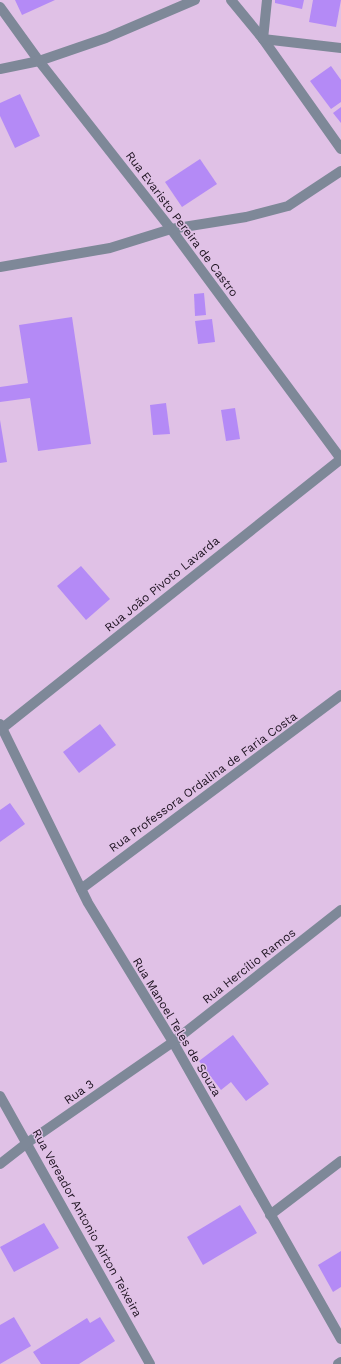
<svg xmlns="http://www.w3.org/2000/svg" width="341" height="1364" viewBox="0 0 341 1364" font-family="'Work Sans',sans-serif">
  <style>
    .building { fill: #b48af6 }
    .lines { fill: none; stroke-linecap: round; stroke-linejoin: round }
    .minor { stroke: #7e8898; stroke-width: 10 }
    .labels { text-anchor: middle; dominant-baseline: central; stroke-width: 3; stroke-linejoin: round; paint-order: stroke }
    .street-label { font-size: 12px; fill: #1c121f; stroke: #e0c1e6 }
  </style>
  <rect width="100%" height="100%" fill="#e0c1e6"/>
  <g class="building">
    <polygon points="15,0 55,0 22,15"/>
    <polygon points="275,0 304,0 302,9 275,3"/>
    <polygon points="313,0 341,0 336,27 309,22"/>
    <polygon points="331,66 341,80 341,102 331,109 310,81"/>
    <polygon points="20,94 40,136 15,148 0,116 0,103"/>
    <polygon points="341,107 341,123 333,113"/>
    <polygon points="200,159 217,184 182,207 165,182"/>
    <polygon points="204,293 206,315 195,316 194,294"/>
    <polygon points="72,317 91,444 38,451 30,398 0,402 0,387 28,383 19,325"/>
    <polygon points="212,319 215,342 198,344 195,321"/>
    <polygon points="166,403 170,434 153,435 150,405"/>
    <polygon points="235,408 240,439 226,441 221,410"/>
    <polygon points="0,420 7,462 0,463"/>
    <polygon points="81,566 110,599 86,620 57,586"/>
    <polygon points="100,724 116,745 79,773 63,752"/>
    <polygon points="10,803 25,824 0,842 0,810"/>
    <polygon points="233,1035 269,1084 246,1101 231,1082 221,1090 199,1061"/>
    <polygon points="240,1205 257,1233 203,1265 187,1237"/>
    <polygon points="44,1223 59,1248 14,1272 0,1247"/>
    <polygon points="341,1251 341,1287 333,1292 318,1265"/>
    <polygon points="14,1317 31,1346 0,1364 0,1325"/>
    <polygon points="100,1317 115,1341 79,1364 41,1364 33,1352 87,1318 90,1323"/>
  </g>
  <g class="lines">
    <g class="minor">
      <polyline points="231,0 263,39 341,149"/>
      <polyline points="0,7 39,61 171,229 341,459"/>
      <polyline points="263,39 341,48"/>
      <polyline points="263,39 267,0"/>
      <polyline points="0,69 39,61 106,38 195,0"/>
      <polyline points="0,267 110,248 171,229 246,217 288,206 341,171"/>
      <polyline points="0,724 88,903 173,1042 341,1339"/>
      <polyline points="0,730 341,459"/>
      <polyline points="81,889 341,695"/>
      <polyline points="0,1096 150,1364"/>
      <polyline points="0,1164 27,1143 173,1042 341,910"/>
      <polyline points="270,1215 341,1161"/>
      <polyline points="338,1364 341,1362"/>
    </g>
  </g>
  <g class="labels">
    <g class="street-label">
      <text transform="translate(182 224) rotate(53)">Rua Evaristo Pereira de Castro</text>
      <text transform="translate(162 584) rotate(-39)">Rua João Pivoto Lavarda</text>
      <text transform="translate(203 782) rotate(-36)">Rua Professora Ordalina de Faria Costa</text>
      <text transform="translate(249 966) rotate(-38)">Rua Hercílio Ramos</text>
      <text transform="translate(177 1027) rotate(59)">Rua Manoel Teles de Souza</text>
      <text transform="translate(79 1092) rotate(-35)">Rua 3</text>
      <text transform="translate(87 1223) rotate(61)">Rua Vereador Antonio Airton Teixeira</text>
    </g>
  </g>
</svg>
